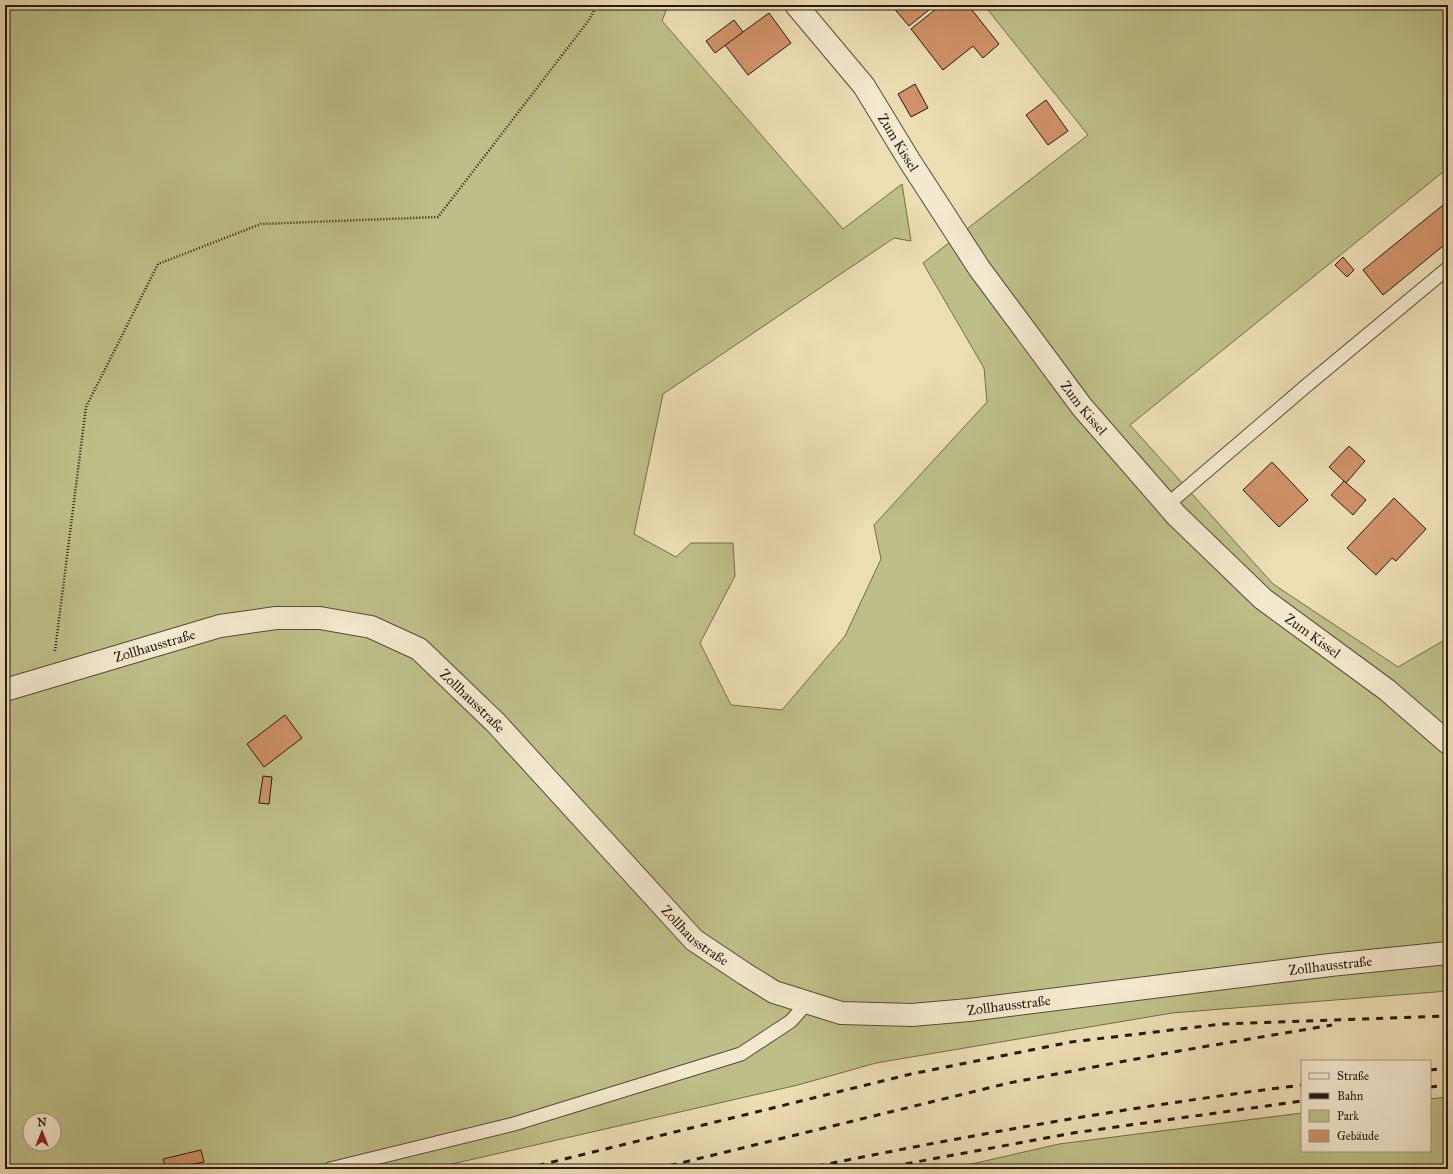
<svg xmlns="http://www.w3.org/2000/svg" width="1453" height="1174" viewBox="0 0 1453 1174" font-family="'IM FELL Great Primer',serif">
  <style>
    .green { fill: #bebf88; stroke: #726c4c; fill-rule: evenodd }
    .building { fill: #d09268; stroke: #27180f }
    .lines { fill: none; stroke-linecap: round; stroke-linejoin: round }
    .lane-casing { stroke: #584938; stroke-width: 15 }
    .street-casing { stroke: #584938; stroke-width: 24 }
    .path { stroke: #27180f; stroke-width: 2.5; stroke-dasharray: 1 2; stroke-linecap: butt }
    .lane { stroke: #f3e9ce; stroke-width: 13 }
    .street { stroke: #f3e9ce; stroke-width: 22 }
    .rail { stroke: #27180f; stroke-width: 3; stroke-dasharray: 7 7; stroke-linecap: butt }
    .labels { text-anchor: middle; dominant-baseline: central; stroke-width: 3.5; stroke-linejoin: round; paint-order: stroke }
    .street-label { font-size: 14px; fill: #27180f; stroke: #f3e9ce }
  </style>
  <rect width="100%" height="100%" fill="#ecddb3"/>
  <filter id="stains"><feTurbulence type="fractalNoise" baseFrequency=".005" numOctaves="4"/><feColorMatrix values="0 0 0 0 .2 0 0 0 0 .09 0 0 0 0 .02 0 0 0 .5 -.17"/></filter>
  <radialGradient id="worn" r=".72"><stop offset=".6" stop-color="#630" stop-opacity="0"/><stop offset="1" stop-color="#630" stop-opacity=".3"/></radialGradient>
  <g class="green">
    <path d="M5,5H668L662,21L843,229L902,184L911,241L894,238L663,394L634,534L676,557L691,543H733L735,576L700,643L731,705L782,710L845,636L881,559L874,525L987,402L984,368L923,263L1088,135L984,5H1448V168L1130,425L1273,584L1398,667L1448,638V991L1172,1013L876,1063L798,1085L430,1169H5ZM30,1120H54V1144H30Z"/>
    <polygon points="1448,1097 1448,1169 1254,1169 1246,1167 1241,1169 950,1169 1059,1144 1302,1113 1302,1151 1430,1151 1430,1099"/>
  </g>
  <g class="building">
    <polygon points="891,5 935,5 909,26"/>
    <polygon points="941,5 968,5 999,44 983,58 973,46 943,70 911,29"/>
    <polygon points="769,13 791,43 748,75 725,45"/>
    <polygon points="734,20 743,32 715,53 706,41"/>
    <polygon points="915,84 928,108 911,117 898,94"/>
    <polygon points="1046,100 1068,131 1048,145 1026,115"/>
    <polygon points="1448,201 1448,242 1383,295 1363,270"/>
    <polygon points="1343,257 1354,270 1347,277 1335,265"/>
    <polygon points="1349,446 1365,461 1346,483 1329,467"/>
    <polygon points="1272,462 1308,500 1279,527 1243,490"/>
    <polygon points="1344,481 1366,500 1353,515 1331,495"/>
    <polygon points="1394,498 1426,529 1396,561 1392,558 1376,575 1347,548"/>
    <polygon points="285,715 302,738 264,767 247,744"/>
    <polygon points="263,776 272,777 269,804 259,803"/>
    <polygon points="201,1150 204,1162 166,1169 163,1159"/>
  </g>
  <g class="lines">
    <defs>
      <g id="lane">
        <polyline points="1167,505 1306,386 1448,268"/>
        <polyline points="330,1169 514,1124 741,1054 791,1021 807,1003"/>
      </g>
      <g id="street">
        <path id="s1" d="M796,5L864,86L909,160L979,268L1082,407L1176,515L1263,599L1387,690L1448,743"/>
        <path id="s2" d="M5,690L220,626L276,618H320L371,627L419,649L496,723L694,940L745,974L774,992L841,1013L912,1015L969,1010L1330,965L1448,953"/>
      </g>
    </defs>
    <use href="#lane" class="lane-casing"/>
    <use href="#street" class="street-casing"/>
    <polyline class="path" points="55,651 86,407 158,264 261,224 438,217 589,20 597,5"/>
    <use href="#lane" class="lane"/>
    <use href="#street" class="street"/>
    <g class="rail">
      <polyline points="1430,1070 1448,1068"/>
      <polyline points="1430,1087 1448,1085"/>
      <polyline points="524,1169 911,1074 1071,1042 1222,1024 1448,1016"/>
      <polyline points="656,1169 1009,1083 1173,1052 1332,1025"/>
      <path d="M803,1169C969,1135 1134,1106 1302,1085"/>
      <polyline points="878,1169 1073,1133 1302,1101"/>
    </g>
  </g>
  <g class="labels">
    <g class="street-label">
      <text stroke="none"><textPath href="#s1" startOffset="172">Zum Kissel</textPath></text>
      <text stroke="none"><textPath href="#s1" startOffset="496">Zum Kissel</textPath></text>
      <text stroke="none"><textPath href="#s1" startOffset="820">Zum Kissel</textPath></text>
      <text stroke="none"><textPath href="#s2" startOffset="156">Zollhausstraße</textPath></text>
      <text stroke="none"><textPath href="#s2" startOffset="504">Zollhausstraße</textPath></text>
      <text stroke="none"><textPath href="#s2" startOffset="828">Zollhausstraße</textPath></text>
      <text stroke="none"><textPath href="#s2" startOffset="1488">Zollhausstraße</textPath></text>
      <text stroke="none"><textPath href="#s2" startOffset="1164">Zollhausstraße</textPath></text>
    </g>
  </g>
  <rect width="1453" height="1174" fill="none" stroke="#ecddb3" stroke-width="20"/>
  <rect x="6" y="6" width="1441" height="1162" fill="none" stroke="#27180f" stroke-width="2"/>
  <rect x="10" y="10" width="1433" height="1154" fill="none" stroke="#27180f"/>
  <rect x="1301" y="1060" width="130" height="92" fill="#f3e9ce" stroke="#a19582"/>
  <rect x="1309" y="1073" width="20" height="6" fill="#f3e9ce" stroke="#a19582"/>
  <text x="1337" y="1080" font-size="12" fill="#27180f">Straße</text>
  <rect x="1309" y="1093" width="20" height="6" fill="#27180f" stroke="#a19582"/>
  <text x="1337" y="1100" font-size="12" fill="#27180f">Bahn</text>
  <rect x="1309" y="1110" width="20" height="12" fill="#bebf88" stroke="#a19582"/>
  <text x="1337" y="1120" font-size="12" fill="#27180f">Park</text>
  <rect x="1309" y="1130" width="20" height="12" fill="#d09268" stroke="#a19582"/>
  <text x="1337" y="1140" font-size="12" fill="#27180f">Gebäude</text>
  <g transform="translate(42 1132)"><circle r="19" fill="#f3e9ce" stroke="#a19582"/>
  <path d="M0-3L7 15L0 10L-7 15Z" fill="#8f2418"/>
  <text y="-6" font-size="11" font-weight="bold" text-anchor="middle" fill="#27180f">N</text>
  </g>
  <rect width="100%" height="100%" filter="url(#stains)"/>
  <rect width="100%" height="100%" fill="url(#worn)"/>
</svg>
